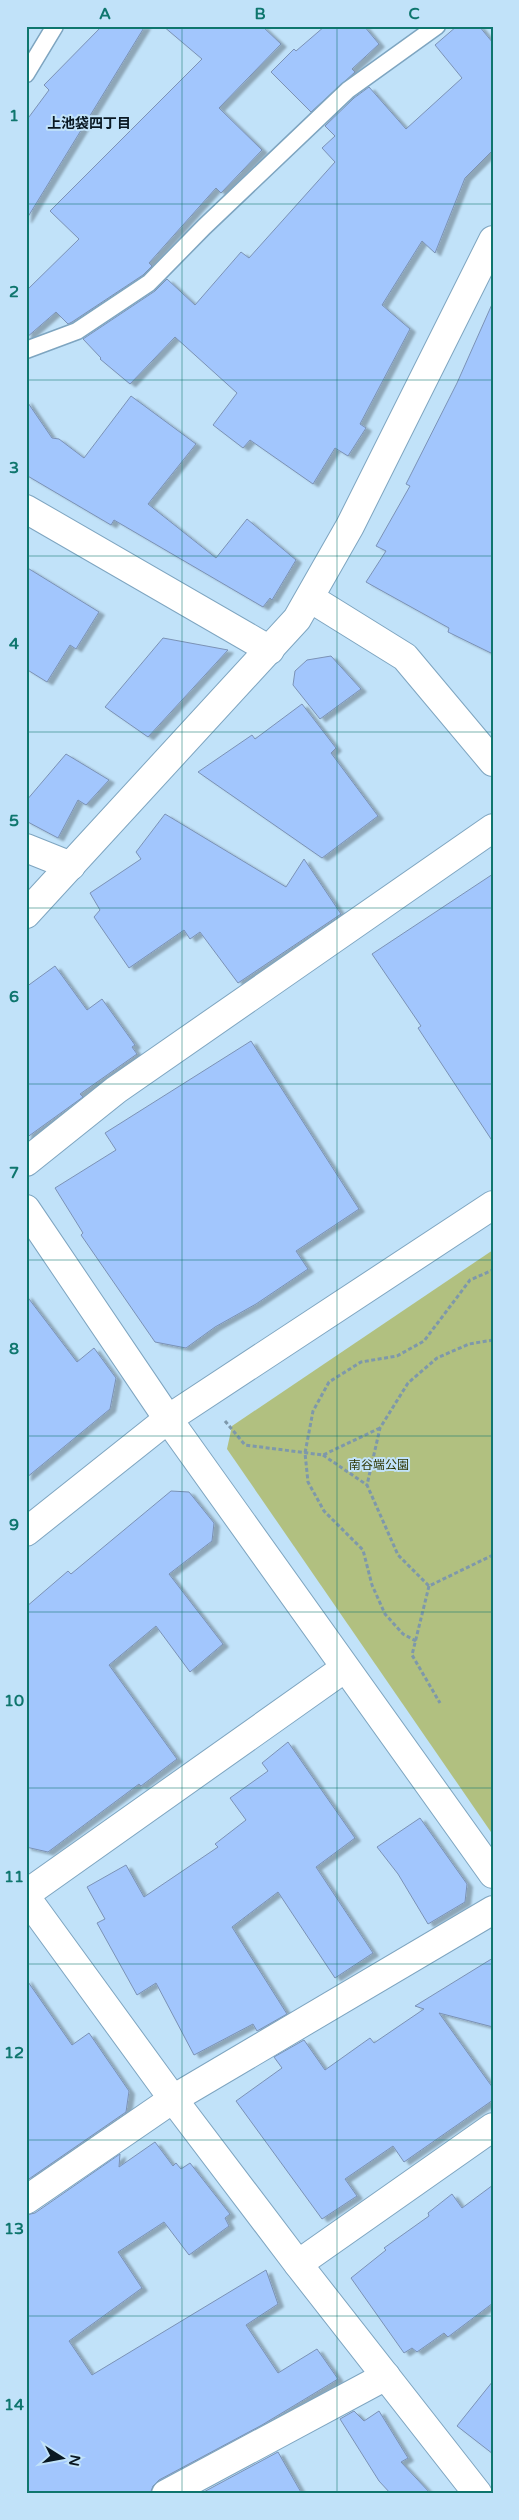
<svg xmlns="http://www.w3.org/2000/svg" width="519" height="2520" viewBox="0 0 519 2520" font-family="'Varela Round','Noto Sans JP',sans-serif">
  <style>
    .green { fill: #b1c080 }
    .building { fill: #a2c6fd; stroke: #7b92b5; filter: url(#shadow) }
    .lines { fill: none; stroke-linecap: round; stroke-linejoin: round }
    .service-casing { stroke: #7ea5c0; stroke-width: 19 }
    .minor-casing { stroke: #7ea5c0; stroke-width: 30 }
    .tertiary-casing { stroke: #7ea5c0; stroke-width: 30 }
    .path { stroke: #7e98ab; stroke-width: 3; stroke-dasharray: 4 2.5; stroke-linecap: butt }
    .service { stroke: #fff; stroke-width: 16 }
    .minor { stroke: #fff; stroke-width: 28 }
    .tertiary { stroke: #fff; stroke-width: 28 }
    .grid { fill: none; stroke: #0f766e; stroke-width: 1; stroke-opacity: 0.55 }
    .labels { text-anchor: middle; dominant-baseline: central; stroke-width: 4; stroke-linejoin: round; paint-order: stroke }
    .park-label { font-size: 12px; fill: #2e3604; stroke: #c1e2f9 }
    .neighbourhood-label { font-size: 14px; font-weight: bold; fill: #091822; stroke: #c1e2f9 }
    .neatline { fill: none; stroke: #0f766e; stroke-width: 2 }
    .grid-label { font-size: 16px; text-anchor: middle; font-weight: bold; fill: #0f766e }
  </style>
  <defs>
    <filter id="shadow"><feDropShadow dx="5.5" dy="3" stdDeviation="1" flood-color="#0004"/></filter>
  </defs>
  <rect width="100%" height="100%" fill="#c1e2f9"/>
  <polygon class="green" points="493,1250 493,1835 227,1449 232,1426"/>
  <g class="building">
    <polygon points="102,26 145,26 26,220 26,121 49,90 44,85"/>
    <polygon points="163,26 262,26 281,44 219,108 262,150 221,193 216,188 149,263 152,266 143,275 72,322 68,324 56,312 26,338 26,291 79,239 50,211 202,59"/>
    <polygon points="325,26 364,26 379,44 352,69 355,72 311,112 271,72 294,49 296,51"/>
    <polygon points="457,26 479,26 493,43 493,150 465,178 435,253 422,241 382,305 410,329 360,424 366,428 348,456 335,448 313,484 250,440 243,448 213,425 237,393 175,337 130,384 100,359 101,358 83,339 155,291 167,279 195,305 241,252 249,258 335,162 322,148 335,136 325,126 354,98 369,87 406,129 462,78 435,45"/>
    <polygon points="493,302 493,654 448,632 449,628 366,582 386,551 376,546 410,486 406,484 457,383"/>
    <polygon points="131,396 196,444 148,504 216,558 247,519 296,560 272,600 270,598 263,607 114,520 111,525 26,475 26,400 52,438 59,439 84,458"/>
    <polygon points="26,567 99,612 76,649 70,645 47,682 26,669"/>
    <polygon points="163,638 228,650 148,737 105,707"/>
    <polygon points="331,656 361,689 320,719 293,685 295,671 307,660"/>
    <polygon points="302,704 336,748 331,753 378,816 322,858 198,772 252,735 255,739"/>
    <polygon points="66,754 109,780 86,805 78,800 58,838 26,821 26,801"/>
    <polygon points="165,814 286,887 304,859 341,914 238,983 200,932 190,939 184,930 129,968 94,917 100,910 90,893 141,859 136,852"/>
    <polygon points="493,874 493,1142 418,1028 421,1026 372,954"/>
    <polygon points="55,966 87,1010 102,999 135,1045 132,1047 137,1054 80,1094 83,1097 26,1138 26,987"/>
    <polygon points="251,1041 359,1209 296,1251 308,1269 256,1304 215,1327 186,1348 155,1342 81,1235 83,1233 55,1188 116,1150 105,1133"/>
    <polygon points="26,1295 77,1362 94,1348 116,1378 110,1409 26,1478"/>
    <polygon points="171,1491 189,1492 214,1523 212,1541 169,1574 223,1644 190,1672 156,1626 109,1665 177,1759 141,1786 139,1784 48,1852 26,1847 26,1607 68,1571 71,1574"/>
    <polygon points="288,1742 355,1838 316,1867 373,1953 335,1978 278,1892 232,1927 287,2014 257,2031 253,2024 194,2055 156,1983 137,1995 97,1923 105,1919 87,1887 126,1865 144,1897 218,1847 215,1844 246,1820 230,1798 268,1771 262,1763"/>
    <polygon points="420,1818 467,1884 465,1902 428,1924 398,1874 377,1847"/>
    <polygon points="493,1958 493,2027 439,2013 493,2088 493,2100 404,2162 393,2146 345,2179 357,2196 322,2219 236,2101 282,2068 274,2057 304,2040 325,2070 370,2038 374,2043 424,2009 415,2006"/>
    <polygon points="26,1979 72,2045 89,2033 129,2091 126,2112 26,2181"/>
    <polygon points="155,2142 173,2166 176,2163 181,2169 190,2163 230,2214 225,2218 229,2226 189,2255 164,2222 118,2252 142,2288 69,2341 92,2375 266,2270 278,2304 246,2325 278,2373 317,2349 338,2379 262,2425 159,2480 153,2486 150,2494 26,2494 26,2215 35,2213 120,2154 119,2167"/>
    <polygon points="493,2185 493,2303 448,2337 444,2333 417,2352 412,2348 404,2353 351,2278 386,2250 384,2248 429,2216 428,2213 452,2194 462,2208"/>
    <polygon points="493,2381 493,2454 457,2426"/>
    <polygon points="354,2411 364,2421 379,2411 408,2458 401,2462 431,2494 391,2494 379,2481 340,2419"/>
    <polygon points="278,2452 302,2494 200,2494"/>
  </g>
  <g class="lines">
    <defs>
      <g id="service">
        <polyline points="26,74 55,26"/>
        <polyline points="26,350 77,331 149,283 204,227 348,90 437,26"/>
      </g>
      <g id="minor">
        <polyline points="310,598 405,657 493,762"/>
        <polyline points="26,848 71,866"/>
        <polyline points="26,1162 116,1090 493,828"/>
        <polyline points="26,1209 168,1419 493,1874"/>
        <polyline points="26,1894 345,1668"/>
        <polyline points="26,1897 173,2099 298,2264 478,2494"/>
        <polyline points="26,2200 173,2099 493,1910"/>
        <polyline points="298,2264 493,2127"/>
        <polyline points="166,2494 386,2376"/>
      </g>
      <g id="tertiary">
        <polyline points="26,509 270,650"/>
        <polyline points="26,914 297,619 350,526 493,240"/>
        <polyline points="26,1532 168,1419 493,1205"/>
      </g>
    </defs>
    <use href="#service" class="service-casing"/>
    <use href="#minor" class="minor-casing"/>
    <use href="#tertiary" class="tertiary-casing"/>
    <g class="path">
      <polyline points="493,1340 469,1344 437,1358 408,1383 380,1428 367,1485 398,1555 429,1586 493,1555"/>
      <polyline points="225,1421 245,1445 323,1455 380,1428"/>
      <polyline points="323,1455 367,1485"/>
      <polyline points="429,1586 412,1655 440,1703"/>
      <polyline points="416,1641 403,1634 385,1614 372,1585 363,1550 324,1511 308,1482 305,1453 313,1411 329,1382 361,1362 397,1356 424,1341 470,1280 493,1270"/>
    </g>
    <use href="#service" class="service"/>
    <use href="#minor" class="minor"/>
    <use href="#tertiary" class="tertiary"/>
  </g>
  <path class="grid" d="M182,26V2494M337,26V2494M26,204H493M26,380H493M26,556H493M26,732H493M26,908H493M26,1084H493M26,1260H493M26,1436H493M26,1612H493M26,1788H493M26,1964H493M26,2140H493M26,2316H493"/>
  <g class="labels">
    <g class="park-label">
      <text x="379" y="1465">南谷端公園</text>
    </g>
    <g class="neighbourhood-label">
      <text x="89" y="123">上池袋四丁目</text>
    </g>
  </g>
  <rect width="519" height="2520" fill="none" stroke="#c1e2f9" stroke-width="55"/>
  <g transform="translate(62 2458) rotate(101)" stroke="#c1e2f9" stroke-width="4" paint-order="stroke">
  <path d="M0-4L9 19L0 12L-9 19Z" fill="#091822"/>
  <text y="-8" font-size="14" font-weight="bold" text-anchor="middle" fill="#091822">N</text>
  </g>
  <rect x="28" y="28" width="464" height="2464" class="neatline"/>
  <g class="grid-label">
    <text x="105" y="19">A</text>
    <text x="260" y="19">B</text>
    <text x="414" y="19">C</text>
    <text x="14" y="121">1</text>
    <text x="14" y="297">2</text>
    <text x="14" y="473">3</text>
    <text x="14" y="649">4</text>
    <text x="14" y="826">5</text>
    <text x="14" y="1002">6</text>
    <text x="14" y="1178">7</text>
    <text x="14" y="1354">8</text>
    <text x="14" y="1530">9</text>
    <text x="14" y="1706">10</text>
    <text x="14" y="1882">11</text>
    <text x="14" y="2058">12</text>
    <text x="14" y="2234">13</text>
    <text x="14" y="2410">14</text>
  </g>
</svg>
